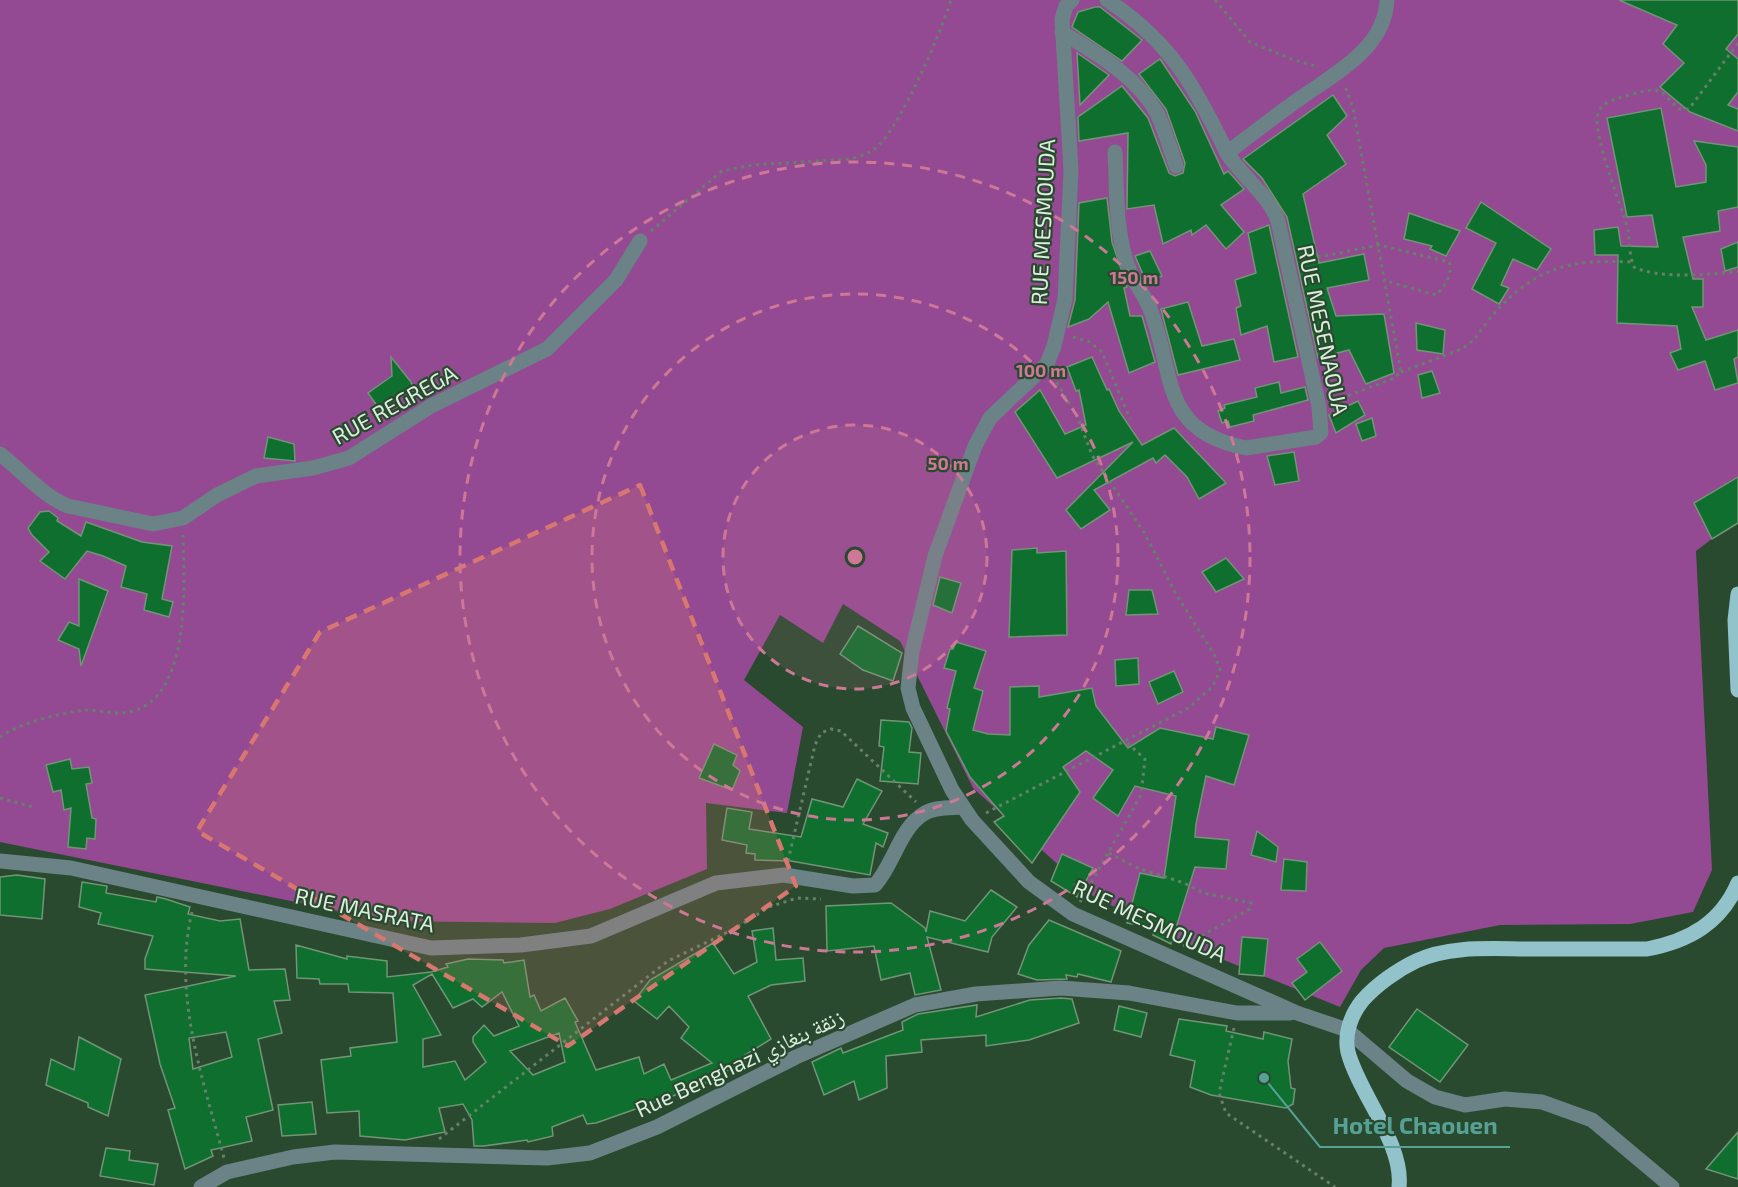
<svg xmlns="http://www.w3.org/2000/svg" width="1738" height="1187" viewBox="0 0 1738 1187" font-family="'Exo 2','Noto Naskh Arabic',sans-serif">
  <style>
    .green { fill: #944a92 }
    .building { fill: #0f6f2e; stroke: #719576; stroke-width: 1.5; fill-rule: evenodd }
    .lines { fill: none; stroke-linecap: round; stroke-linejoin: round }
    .path { stroke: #658169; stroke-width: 3; stroke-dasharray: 3 4.5; stroke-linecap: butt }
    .minor { stroke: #6b8286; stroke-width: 15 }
    .major { stroke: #92c2ca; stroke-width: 15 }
    .marked { fill: #d87770; fill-opacity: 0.2; stroke: #d87770; stroke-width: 4.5; stroke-dasharray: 12 8; stroke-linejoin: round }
    .ring { fill: none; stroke: #cd7896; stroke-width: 3; stroke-dasharray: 10 8 }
    .labels { text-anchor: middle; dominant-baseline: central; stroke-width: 4.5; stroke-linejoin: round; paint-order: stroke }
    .street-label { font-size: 22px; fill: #dbeedd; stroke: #294a2f }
    .centre { fill: #cd7896; stroke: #294a2f; stroke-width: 3 }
    .ring-label { font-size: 18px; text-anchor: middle; font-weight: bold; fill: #cd7896; stroke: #294a2f; stroke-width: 4.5; stroke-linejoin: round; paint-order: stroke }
    .leader { fill: none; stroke: #56a095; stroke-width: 2 }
    .callout-dot { fill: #56a095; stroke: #294a2f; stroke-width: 2 }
    .callout-label { font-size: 24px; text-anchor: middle; font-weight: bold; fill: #56a095; stroke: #294a2f; stroke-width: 4.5; stroke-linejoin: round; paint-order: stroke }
  </style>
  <rect width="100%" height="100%" fill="#294a2f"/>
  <polygon class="green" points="0,0 1738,0 1738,519 1696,551 1712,870 1693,912 1630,924 1500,925 1384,948 1361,970 1340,1007 1197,949 1093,896 973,788 900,641 843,604 823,643 780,615 744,680 803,727 787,813 706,803 707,869 610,909 555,923 389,921 0,842"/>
  <g class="building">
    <polygon points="1619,0 1738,0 1738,34 1726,49 1738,59 1738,92 1728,105 1738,109 1738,131 1690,112 1660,87 1684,63 1663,44 1677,25"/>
    <polygon points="1095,7 1100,7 1142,40 1122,61 1072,27 1078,12"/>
    <polygon points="1077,53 1109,75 1080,105"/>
    <polygon points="1160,59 1195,111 1224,174 1228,171 1244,189 1221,205 1244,232 1226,249 1206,225 1192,235 1191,230 1163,244 1154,205 1127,209 1128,133 1079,141 1078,117 1122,86 1148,118 1169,173 1175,176 1183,173 1185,163 1166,109 1139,74"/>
    <polygon points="1333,95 1347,116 1327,135 1346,164 1303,194 1319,263 1364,254 1369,280 1327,288 1336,316 1384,314 1394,373 1366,384 1349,350 1318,358 1287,217 1262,178 1243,159"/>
    <polygon points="1661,108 1676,187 1706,182 1706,165 1694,141 1738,147 1738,207 1718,211 1720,231 1683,237 1693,279 1703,279 1703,307 1692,307 1706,340 1738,330 1738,357 1734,359 1738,383 1715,390 1705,361 1678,370 1670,353 1681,349 1677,326 1617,323 1618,255 1595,255 1594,230 1618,227 1621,246 1658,247 1652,215 1627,217 1607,118"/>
    <polygon points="1107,198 1112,242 1127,287 1124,288 1130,316 1142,316 1155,362 1129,373 1108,302 1089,319 1068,327 1075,300 1079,203"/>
    <polygon points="1481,202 1551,249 1537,270 1513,259 1501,285 1509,288 1499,304 1472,289 1496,243 1466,228"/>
    <polygon points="1409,213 1460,231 1446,256 1430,249 1432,246 1404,239"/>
    <polygon points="1269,225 1298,357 1274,362 1267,326 1241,335 1236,308 1241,306 1235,280 1256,273 1248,233"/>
    <polygon points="1738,242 1738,267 1725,271 1721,249"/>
    <polygon points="1150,251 1162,276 1146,281 1135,256"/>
    <polygon points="1188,302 1202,346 1234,339 1240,360 1178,375 1161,309"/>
    <polygon points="1416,323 1445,330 1443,354 1417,350"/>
    <polygon points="391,357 411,382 413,389 380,410 368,393 392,376"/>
    <polygon points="1092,357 1107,390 1109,389 1119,411 1142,445 1174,428 1226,483 1199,499 1187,477 1165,455 1156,463 1153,458 1094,490 1110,510 1081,529 1066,510 1133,442 1057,478 1015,412 1040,390 1065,434 1086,425 1079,390 1076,391 1067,367"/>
    <polygon points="1432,371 1440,393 1422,398 1418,375"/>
    <polygon points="1279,382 1281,393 1305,387 1308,400 1253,415 1254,421 1230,427 1228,421 1222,423 1218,411 1225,408 1224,405 1257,397 1255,388"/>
    <polygon points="1358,401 1365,415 1336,433 1329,415"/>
    <polygon points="1372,418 1376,436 1362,441 1356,424"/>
    <polygon points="268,437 294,444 295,461 264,458"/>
    <polygon points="1294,452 1299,481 1275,485 1267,456"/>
    <polygon points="1738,477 1738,523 1712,539 1694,503"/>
    <polygon points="49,511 58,518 57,521 81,536 86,522 142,542 172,546 162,599 173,602 169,617 144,610 147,594 121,587 126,566 103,556 87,551 65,579 40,561 49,552 32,535 28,528 40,512"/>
    <polygon points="1037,548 1037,553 1066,551 1067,635 1009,637 1012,550"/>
    <polygon points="1226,558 1244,579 1216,592 1202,572"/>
    <polygon points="940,577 961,583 952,613 933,605"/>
    <polygon points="79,579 108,591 81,666 79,649 58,640 69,622 79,626"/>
    <polygon points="1129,590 1152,590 1158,614 1126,615"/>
    <polygon points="858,626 902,653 893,681 863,670 840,654"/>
    <polygon points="956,642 986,651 974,688 983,691 973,730 988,734 1010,735 1010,687 1039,686 1039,697 1092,688 1096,706 1128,748 1160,728 1213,739 1216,727 1249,735 1234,785 1206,776 1196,824 1195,837 1229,840 1226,869 1195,867 1171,944 1153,935 1155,929 1127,923 1140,873 1164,878 1176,796 1135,786 1118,816 1093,798 1113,770 1086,751 1063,767 1080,792 1032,863 994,822 1004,816 970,777 946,731 950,709 947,708 956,671 944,668 950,649 953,649"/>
    <polygon points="1138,658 1139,684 1116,686 1115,660"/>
    <polygon points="1174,671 1183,692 1158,704 1149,682"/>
    <polygon points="881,720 909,722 912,728 909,752 921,753 918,784 880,781 884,747 879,746"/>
    <polygon points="714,744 737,755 733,765 740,771 732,790 699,778"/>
    <polygon points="70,759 72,769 89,767 92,783 86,784 92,818 96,819 95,839 87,838 86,849 68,847 71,808 64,810 61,790 53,792 46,765"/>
    <polygon points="857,779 882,791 863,824 888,833 883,847 876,843 870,875 791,861 755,860 755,854 746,853 747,845 722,840 727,808 752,812 749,829 801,837 812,799 843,807"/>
    <polygon points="1257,831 1278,847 1276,862 1251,855"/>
    <polygon points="1062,854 1093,868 1077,897 1051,881"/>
    <polygon points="1284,859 1307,862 1306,891 1281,890"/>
    <polygon points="17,875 45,879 42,919 0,915 0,877"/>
    <path d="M82,882L107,886L106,893L156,902L157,897L166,899L190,907L188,914L220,921L240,919L249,970L285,969L290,1000L274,1001L282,1033L258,1039L273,1110L246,1117L252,1141L211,1150L213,1156L185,1169L168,1110L175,1108L160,1064L145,995L236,976L145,969V959L153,936L98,924L101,913L79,907ZM226,1032L232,1057L193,1069L189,1038Z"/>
    <polygon points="991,890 1017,907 992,937 988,952 927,937 941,990 915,995 910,973 881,980 874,946 827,951 826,906 891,903 925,928 926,932 930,911 965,921"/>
    <polygon points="1049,920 1121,951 1111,982 1078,974 1077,977 1066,975 1067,979 1037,980 1018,974 1029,945"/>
    <path d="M773,928L776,960L803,958L805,981L771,985L748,996L771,1039L745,1055L747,1060L698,1087L596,1123L587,1124L583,1115L552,1127L553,1136L528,1142L527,1140L484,1146H474L472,1120L463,1104L439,1108L445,1132L405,1140L360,1136L359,1111L327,1113L321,1060L351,1056L350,1048L397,1042L393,993L349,992L348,984H320L319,979L297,978L296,945L347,959V956L387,961V977L431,972L448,967L446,964L468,959L503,960L504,963L524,960L530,997L534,995L541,1011L565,998L578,1021L575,1022L596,1070L639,1057L644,1074L664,1064L671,1080L712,1063L681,1038L689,1027L669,1006L657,1019L634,1001L650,980L713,943L734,974L757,962L752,931ZM432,974L453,1008L473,999L482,1007L502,992L519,1026L494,1036L484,1025L473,1037V1042L486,1062L465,1080L455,1061L423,1067V1039L441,1035L413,985ZM559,1033L565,1062L533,1075L510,1051Z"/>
    <polygon points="1242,937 1268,939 1264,976 1239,974"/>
    <polygon points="1320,942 1342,971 1305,1000 1292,983 1307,972 1297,959"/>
    <polygon points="1061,998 1072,999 1079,1023 1029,1040 986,1046 986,1035 921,1040 922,1052 886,1056 887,1088 859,1100 854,1081 824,1095 812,1062 841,1048 843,1053 903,1030 902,1022 918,1014 977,1005 976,1017 1030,1000"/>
    <polygon points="1119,1006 1147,1013 1141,1037 1114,1030"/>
    <polygon points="1417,1009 1468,1045 1440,1082 1389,1047"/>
    <polygon points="1179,1019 1227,1026 1226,1031 1263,1039 1264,1032 1292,1039 1288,1061 1291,1088 1295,1089 1293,1104 1286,1108 1211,1095 1190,1087 1195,1061 1170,1055"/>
    <polygon points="79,1037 121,1059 108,1116 88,1107 88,1103 46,1085 51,1059 74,1070"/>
    <polygon points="312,1102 316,1134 282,1136 278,1105"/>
    <polygon points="1738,1132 1738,1179 1706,1169"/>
    <polygon points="106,1148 130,1151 129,1160 158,1164 154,1185 100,1176"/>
  </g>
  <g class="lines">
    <g class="path">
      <polyline points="1215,0 1250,42 1294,60 1319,67"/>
      <path d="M1738,43L1689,109H1679C1659,90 1662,86 1633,94C1620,98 1602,100 1598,114C1592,135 1622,206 1628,230C1630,242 1629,256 1634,267C1657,279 1712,275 1738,271"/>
      <path d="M651,231L722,171L752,165L850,159C861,156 871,153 879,145C902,122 941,33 951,0"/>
      <path d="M1303,260L1379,245L1449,262C1454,272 1444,288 1436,295L1386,281"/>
      <polyline points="1073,337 1090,342 1102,352 1130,419"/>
      <path d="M1401,372C1415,366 1462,351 1469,344C1478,336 1484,325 1492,316C1535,267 1570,259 1632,262"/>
      <polyline points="1334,401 1392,379 1401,372 1353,108 1345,86"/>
      <path d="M0,737C19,723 63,712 87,710C97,710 108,713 119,713C193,711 184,587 183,535"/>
      <polyline points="0,798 36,808"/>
      <polyline points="986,813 1190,707 1213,686 1220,670 1215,656 1176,594 1145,534 1092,455 1078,418 1055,379"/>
      <polyline points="1109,853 1135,867 1184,883 1204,893 1251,903 1250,909 1183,946"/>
      <polyline points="788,861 815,745 821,733 831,729 841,731 916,802"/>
      <polyline points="1080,902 1141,795 1145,759 1125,741"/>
      <path d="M192,912C172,994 203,1079 224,1158"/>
      <polyline points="1234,1028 1219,1093 1226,1113 1335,1187"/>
      <polyline points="439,1139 668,961 736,928 769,907 797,898 821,899"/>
    </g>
    <g class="minor">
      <polyline points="1072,0 1066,6 1062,19 1071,170 1065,299 1054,346 1047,364 990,418 975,446 935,556 912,652 908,688 913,708 952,790 972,820 1029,882 1073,914 1297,1013 1347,1030 1407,1081 1435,1097 1465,1105 1505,1099 1542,1102 1592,1120 1672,1187"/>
      <path d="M1107,0C1170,41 1195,86 1227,153C1252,134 1276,115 1302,97C1336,73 1385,48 1387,0"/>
      <path d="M1062,32C1096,54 1137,76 1157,113C1165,130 1170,148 1176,166"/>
      <path d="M1115,152C1117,190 1115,233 1129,269C1135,285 1147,298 1152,314C1175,378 1161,431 1246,448L1316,437L1321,433L1319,407L1278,221C1269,195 1242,177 1227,153"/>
      <path d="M0,454C21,470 44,497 68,506L153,524L183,518L217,495L256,476L313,468L349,458L431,406L547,349L616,280L640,241"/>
      <path d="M0,861L71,868L431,948L521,945L591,936L716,883L784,875L853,886L875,885C894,864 900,827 925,813C934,807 951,808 962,807"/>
      <polyline points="201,1187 227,1172 293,1157 335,1152 547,1158 590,1153 657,1127 796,1057 915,1005 976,994 1061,988 1129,993 1237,1013 1290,1013"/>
    </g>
    <g class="major">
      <polyline points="1738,594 1735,620 1738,690"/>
      <path d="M1399,1187C1404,1144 1359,1094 1348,1052C1344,1034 1351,1015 1362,1001C1376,985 1397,970 1416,961C1450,945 1493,949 1529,949C1568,949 1608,949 1647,949C1689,941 1721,923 1738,883"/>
    </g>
  </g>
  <path class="marked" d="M640,485L796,886L568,1046L197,831L320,632Z"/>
  <circle cx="855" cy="557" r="132" fill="#cd7896" fill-opacity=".12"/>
  <g class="ring">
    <circle cx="855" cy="557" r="132"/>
    <circle cx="855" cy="557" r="263"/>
    <circle cx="855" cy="557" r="395"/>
  </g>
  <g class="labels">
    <g class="street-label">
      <text transform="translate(1042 222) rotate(-87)">RUE MESMOUDA</text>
      <text transform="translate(1324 330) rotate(78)">RUE MESENAOUA</text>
      <text transform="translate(394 404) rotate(-29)">RUE REGREGA</text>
      <text transform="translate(365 909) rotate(12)">RUE MASRATA</text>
      <text transform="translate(1150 920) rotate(25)">RUE MESMOUDA</text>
      <text transform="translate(739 1062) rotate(-25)">Rue Benghazi زنقة بنغازي</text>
    </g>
  </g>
  <circle cx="855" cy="557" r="9" class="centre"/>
  <g class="ring-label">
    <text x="1134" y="284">150 m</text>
    <text x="1041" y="377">100 m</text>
    <text x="948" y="470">50 m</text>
  </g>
  <path class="leader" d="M1264 1078L1320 1147H1510"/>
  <circle class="callout-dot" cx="1264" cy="1078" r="6"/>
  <g class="callout-label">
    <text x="1415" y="1134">Hotel Chaouen</text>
  </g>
</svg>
